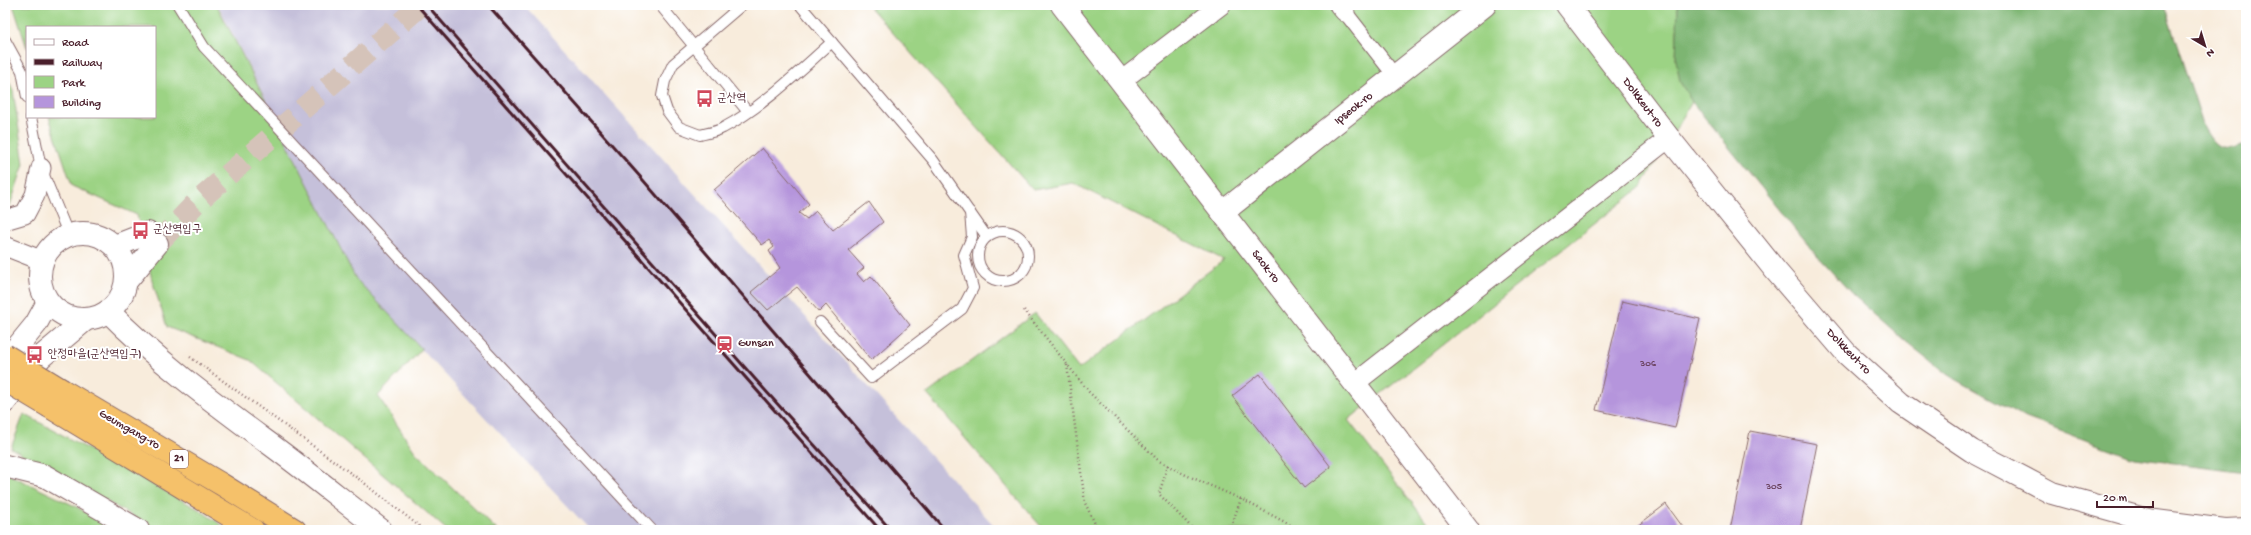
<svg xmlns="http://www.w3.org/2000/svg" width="2251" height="535" viewBox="0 0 2251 535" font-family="'Gochi Hand','Poor Story',sans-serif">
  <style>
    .industrial { fill: #c5c0da }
    .green { fill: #9cd384; stroke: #737958 }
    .forest { fill: #7db572; stroke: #646a4e }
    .building { fill: #b595dc }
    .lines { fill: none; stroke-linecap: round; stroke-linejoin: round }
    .tertiary-tunnel { stroke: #d5c3b9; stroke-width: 22; stroke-dasharray: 22 11; stroke-linecap: butt }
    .service-casing { stroke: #876769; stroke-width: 12 }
    .pedestrian-casing { stroke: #876769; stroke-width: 16 }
    .minor-casing { stroke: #876769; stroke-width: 21 }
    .tertiary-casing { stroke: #876769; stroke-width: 24 }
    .trunk-casing { stroke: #876769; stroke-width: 24 }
    .path { stroke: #876769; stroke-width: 2.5; stroke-dasharray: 1 3; stroke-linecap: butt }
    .service { stroke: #fff; stroke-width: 10 }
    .pedestrian { stroke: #fff; stroke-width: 14 }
    .minor { stroke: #fff; stroke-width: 19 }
    .tertiary { stroke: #fff; stroke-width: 22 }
    .trunk { stroke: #f5c16b; stroke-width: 22 }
    .rail { stroke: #4a1f2b; stroke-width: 3 }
    .trunk-bridge-casing { stroke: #876769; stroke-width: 24; stroke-linecap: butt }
    .trunk-bridge { stroke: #f5c16b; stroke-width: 22 }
    .labels { text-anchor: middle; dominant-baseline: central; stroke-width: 4; stroke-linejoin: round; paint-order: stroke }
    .number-label { font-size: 10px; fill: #653c57 }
    .shield { fill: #fff; stroke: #80626b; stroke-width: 1 }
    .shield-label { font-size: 11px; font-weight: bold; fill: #4a1f2b }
    .poi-label { font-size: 12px; fill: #4a1f2b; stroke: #fff; text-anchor: start }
    .street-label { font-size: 12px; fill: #4a1f2b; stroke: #fff }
  </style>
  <rect width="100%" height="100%" fill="#fff"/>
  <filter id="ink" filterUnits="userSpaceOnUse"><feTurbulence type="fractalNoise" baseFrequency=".025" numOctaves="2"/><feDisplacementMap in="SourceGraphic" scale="8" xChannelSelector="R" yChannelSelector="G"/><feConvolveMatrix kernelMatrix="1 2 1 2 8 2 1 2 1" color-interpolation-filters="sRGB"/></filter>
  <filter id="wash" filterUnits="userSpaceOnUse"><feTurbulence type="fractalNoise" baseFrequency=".012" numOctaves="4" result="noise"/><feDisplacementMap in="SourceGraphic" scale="16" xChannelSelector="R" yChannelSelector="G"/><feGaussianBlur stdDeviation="0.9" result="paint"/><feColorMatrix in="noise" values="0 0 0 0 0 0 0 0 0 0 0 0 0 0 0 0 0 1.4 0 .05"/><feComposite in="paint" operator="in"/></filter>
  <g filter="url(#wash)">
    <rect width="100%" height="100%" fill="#f8ecdc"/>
    <polygon class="industrial" points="218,5 524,5 998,530 590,530 356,279"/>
    <g class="green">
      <polygon points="13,5 217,5 356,279 422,349 378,396 415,452 497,530 447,530 250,360 167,327 152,280 137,215 72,186 49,117 155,117 155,27 27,27 27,48"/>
      <polygon points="868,5 1678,5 1676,60 1692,102 1641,187 1348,420 1433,530 1044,530 927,394 1035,313 1079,369 1224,260 1073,183 1033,190"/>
      <polygon points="5,74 13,90 24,164 5,220"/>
      <polygon points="24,414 198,509 229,530 158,530 11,448"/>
      <polygon points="8,474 77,507 113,530 5,530 5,475"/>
    </g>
    <path class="forest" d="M1678,5H2164L2204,128C2217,150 2222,152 2246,144V472L2134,458L2026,418L1948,375L1904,340L1853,295L1817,256L1692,102L1680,82L1676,60Z"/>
    <g id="blocks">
      <g class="building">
        <polygon points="762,148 809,204 799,213 807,219 816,211 833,230 869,202 883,222 848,250 864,268 857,274 864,282 871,276 910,325 871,360 826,305 819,312 797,287 768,310 751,292 780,268 769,251 774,247 769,240 762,245 714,190"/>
        <polygon points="1622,301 1700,319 1675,428 1596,410"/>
        <polygon points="1260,374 1331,467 1304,488 1232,396"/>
        <polygon points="1750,431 1817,444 1800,530 1730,530"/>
        <polygon points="1666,504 1685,530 1632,530"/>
      </g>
    </g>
  </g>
  <g filter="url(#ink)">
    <use href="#blocks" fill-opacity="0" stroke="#876769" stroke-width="1"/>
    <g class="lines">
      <polyline class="tertiary-tunnel" points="157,244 195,204 421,5"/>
      <defs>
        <g id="service">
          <polyline points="178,5 204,47 652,530"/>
          <polyline points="660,5 748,112"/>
          <path d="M742,5L673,64L665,81L662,96L667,111L679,127L700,135C707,133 716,132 723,128C763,107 798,72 832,42"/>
          <polyline points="800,5 933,160 987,237"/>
          <polyline points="5,40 22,71 27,97"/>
          <polyline points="31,117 41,168 69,236"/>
          <circle cx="1003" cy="256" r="25"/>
          <polyline points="820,322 871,378 962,309 973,288 964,255 972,237 970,212"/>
        </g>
        <polyline id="pedestrian" points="1345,12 1395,76"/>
        <g id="minor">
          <polyline points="1339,5 1345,12"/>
          <polyline points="1121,81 1221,5"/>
          <polyline points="5,220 25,214 35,195 41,168"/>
          <polyline points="5,246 43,261"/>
          <polyline points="1355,383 1669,138"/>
        </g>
        <g id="tertiary">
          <polyline points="1062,5 1468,530"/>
          <polyline points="1567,5 1669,138 1775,270 1847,354 1901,403 1972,451 2052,493 2148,520 2225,530 2246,529"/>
          <polyline points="1223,212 1485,5"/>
          <circle cx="83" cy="276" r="43"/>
          <polyline points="115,246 148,233"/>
          <polyline points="128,279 157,244"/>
          <path d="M108,311C155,359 209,399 263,439C303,468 342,500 381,530"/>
          <polyline points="5,362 36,324 48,302"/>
          <polyline points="5,402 41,357 85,320"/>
          <polyline points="5,466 45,476 138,530"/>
        </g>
        <g id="trunk">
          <polyline points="62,390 221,484 295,530"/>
          <polyline points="50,407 253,530"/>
        </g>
      </defs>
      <use href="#service" class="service-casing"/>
      <use href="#pedestrian" class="pedestrian-casing"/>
      <use href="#minor" class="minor-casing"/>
      <use href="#tertiary" class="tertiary-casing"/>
      <use href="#trunk" class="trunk-casing"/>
      <g class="path">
        <polyline points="1024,310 1089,392 1159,461 1186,475 1241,499 1300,530"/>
        <polyline points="190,357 367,485 424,530"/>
        <polyline points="1067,365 1085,503 1098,530"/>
        <polyline points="1168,465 1159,494 1194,530"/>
        <polyline points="1230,530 1241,499"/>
      </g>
      <use href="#service" class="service"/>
      <use href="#pedestrian" class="pedestrian"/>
      <use href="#minor" class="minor"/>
      <use href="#tertiary" class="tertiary"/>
      <use href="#trunk" class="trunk"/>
      <g class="rail">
        <polyline points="417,5 880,530"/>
        <polyline points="427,5 755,379 891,530"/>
        <polyline points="488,5 643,180 945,530"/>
      </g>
      <defs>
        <g id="trunk-bridge">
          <polyline points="5,355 62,390"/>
          <polyline points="5,380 50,407"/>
        </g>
      </defs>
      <use href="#trunk-bridge" class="trunk-bridge-casing"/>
      <use href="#trunk-bridge" class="trunk-bridge"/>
    </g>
  </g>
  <defs>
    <symbol id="bus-bare" viewBox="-9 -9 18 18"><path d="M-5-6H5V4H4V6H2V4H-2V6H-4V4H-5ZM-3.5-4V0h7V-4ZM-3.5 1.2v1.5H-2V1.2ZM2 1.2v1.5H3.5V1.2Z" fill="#d1495b" stroke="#fff" stroke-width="2.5" paint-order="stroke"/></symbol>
    <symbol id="station-bare" viewBox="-9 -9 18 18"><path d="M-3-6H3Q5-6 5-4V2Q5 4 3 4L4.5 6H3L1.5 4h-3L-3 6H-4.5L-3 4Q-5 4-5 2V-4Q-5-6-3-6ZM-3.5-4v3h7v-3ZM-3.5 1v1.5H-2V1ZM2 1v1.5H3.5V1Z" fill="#d1495b" stroke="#fff" stroke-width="2.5" paint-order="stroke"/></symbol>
  </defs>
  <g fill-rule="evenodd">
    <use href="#bus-bare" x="692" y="86" width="25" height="25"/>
    <use href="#bus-bare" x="128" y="218" width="25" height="25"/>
    <use href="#station-bare" x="712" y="332" width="25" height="25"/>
    <use href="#bus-bare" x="22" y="342" width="25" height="25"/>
  </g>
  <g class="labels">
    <g class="number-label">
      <text x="1648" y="364">306</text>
      <text x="1774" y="487">305</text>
    </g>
    <rect class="shield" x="170" y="450" width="18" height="18" rx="3"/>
    <g class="shield-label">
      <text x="179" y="459">21</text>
    </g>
    <g class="poi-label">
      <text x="717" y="99">군산역</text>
      <text x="153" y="230">군산역입구</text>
      <text x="738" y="344">Gunsan</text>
      <text x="48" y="355">안정마을(군산역입구)</text>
    </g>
    <g class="street-label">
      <text transform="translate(1642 103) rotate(53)">Dolkkeut-ro</text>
      <text transform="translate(1354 109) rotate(-38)">Ipseok-ro</text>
      <text transform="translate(1265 267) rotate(52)">Saok-ro</text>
      <text transform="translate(1848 352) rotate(46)">Dolkkeut-ro</text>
      <text transform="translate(129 430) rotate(30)">Geumgang-ro</text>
    </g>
  </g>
  <rect width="2251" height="535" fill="none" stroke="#fff" stroke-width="20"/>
  <rect x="26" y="26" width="130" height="92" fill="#ffffff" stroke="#b7a5aa"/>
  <rect x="34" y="39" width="20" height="6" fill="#ffffff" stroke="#b7a5aa"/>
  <text x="62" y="46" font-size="12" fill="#4a1f2b">Road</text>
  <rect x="34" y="59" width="20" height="6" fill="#4a1f2b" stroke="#b7a5aa"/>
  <text x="62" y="66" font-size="12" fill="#4a1f2b">Railway</text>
  <rect x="34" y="76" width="20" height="12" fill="#9cd384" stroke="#b7a5aa"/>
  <text x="62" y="86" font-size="12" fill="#4a1f2b">Park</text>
  <rect x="34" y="96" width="20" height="12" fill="#b595dc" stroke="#b7a5aa"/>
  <text x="62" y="106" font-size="12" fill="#4a1f2b">Building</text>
  <g transform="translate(2205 46) rotate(142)" stroke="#ffffff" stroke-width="3" paint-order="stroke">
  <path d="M0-3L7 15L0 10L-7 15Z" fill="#4a1f2b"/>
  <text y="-6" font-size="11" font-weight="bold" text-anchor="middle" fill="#4a1f2b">N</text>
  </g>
  <path d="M2097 501v6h56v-6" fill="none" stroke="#4a1f2b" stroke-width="2"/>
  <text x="2103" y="501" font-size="12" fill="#4a1f2b" stroke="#ffffff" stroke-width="3" paint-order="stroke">20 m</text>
</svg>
